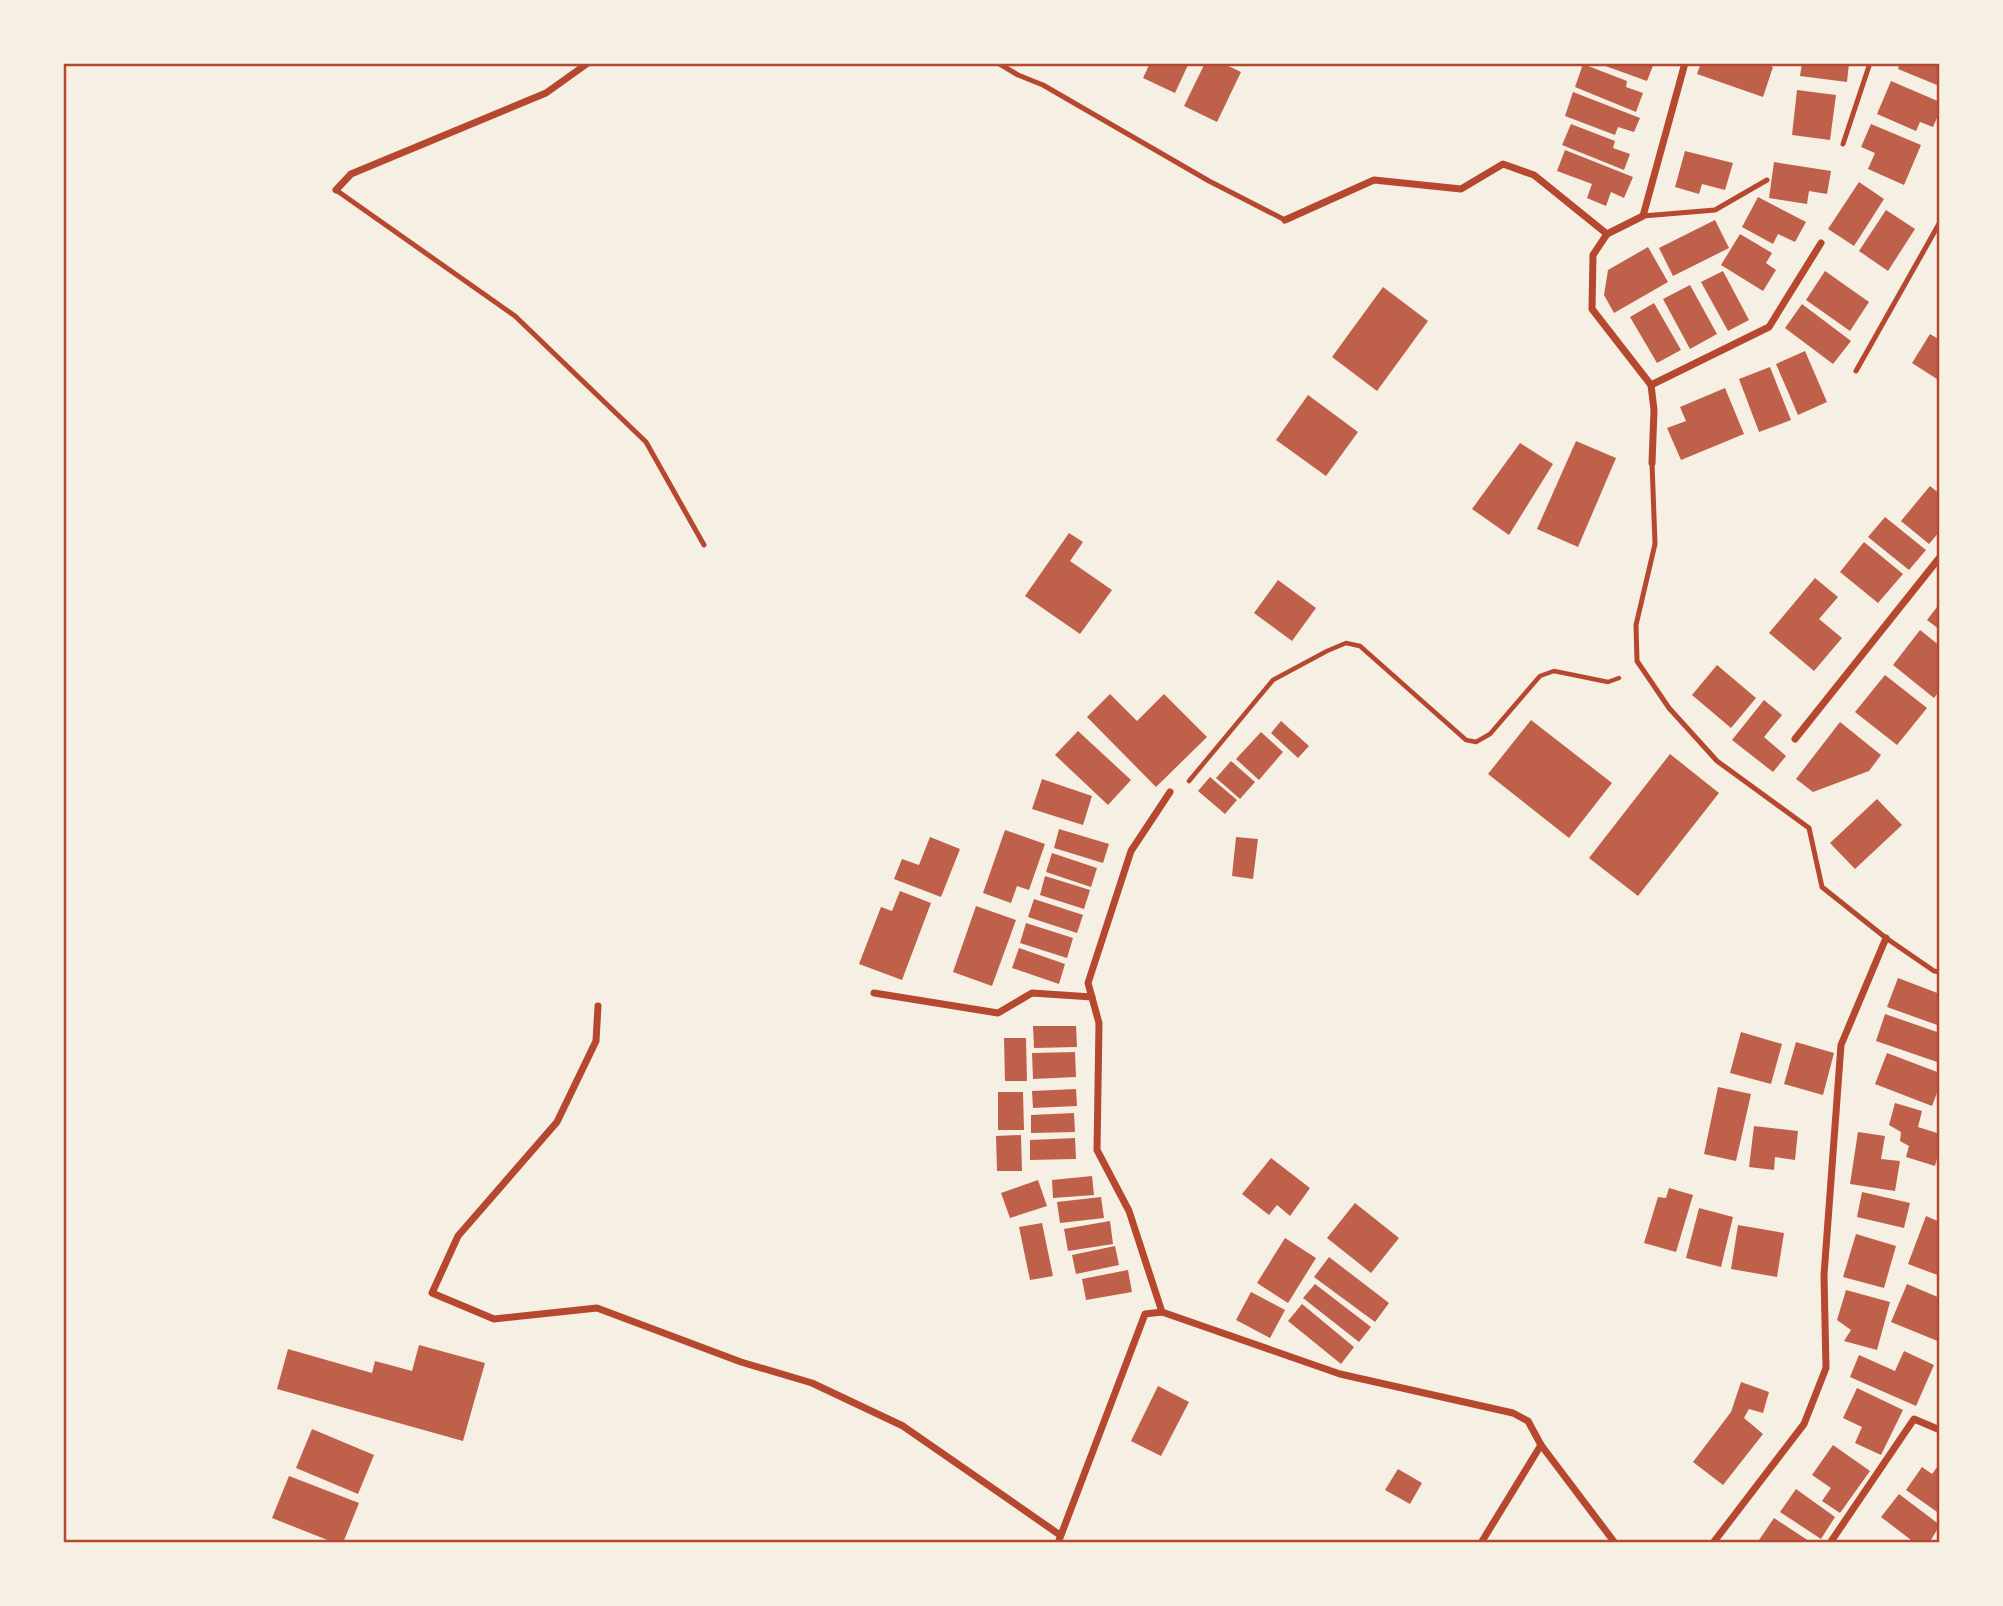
<svg xmlns="http://www.w3.org/2000/svg" width="2003" height="1606" viewBox="0 0 2003 1606" font-family="Helvetica,sans-serif">
  <style>
    .building { fill: #bf614a }
    .lines { fill: none; stroke-linecap: round; stroke-linejoin: round }
    .path { stroke: #b5482f; stroke-width: 4.5 }
    .service { stroke: #b5482f; stroke-width: 5 }
    .minor { stroke: #b5482f; stroke-width: 7 }
    .neatline { fill: none; stroke: #b5482f; stroke-width: 2.5 }
  </style>
  <rect width="100%" height="100%" fill="#f6efe4"/>
  <g class="building">
    <polygon points="1150,63 1188,65 1175,93 1143,78"/>
    <polygon points="1205,63 1222,63 1241,72 1217,122 1184,106"/>
    <polygon points="1597,63 1654,63 1647,81"/>
    <polygon points="1701,63 1762,63 1773,67 1763,97 1697,74"/>
    <polygon points="1802,63 1849,63 1847,82 1800,76"/>
    <polygon points="1900,63 1940,63 1940,78 1937,85 1898,69"/>
    <polygon points="1583,64 1627,81 1626,87 1643,93 1636,112 1575,87"/>
    <polygon points="1891,81 1940,102 1940,111 1933,127 1920,122 1916,131 1877,114"/>
    <polygon points="1797,90 1836,95 1830,140 1792,135"/>
    <polygon points="1573,92 1640,118 1634,132 1618,127 1615,135 1565,116"/>
    <polygon points="1571,124 1615,141 1613,148 1630,154 1624,170 1562,145"/>
    <polygon points="1871,124 1921,145 1904,185 1868,169 1875,153 1861,147"/>
    <polygon points="1565,150 1633,177 1624,198 1611,192 1606,206 1587,198 1592,184 1557,171"/>
    <polygon points="1685,151 1733,163 1725,190 1702,184 1699,194 1675,187"/>
    <polygon points="1774,162 1831,171 1827,194 1809,191 1807,204 1769,198"/>
    <polygon points="1859,182 1884,199 1854,246 1828,229"/>
    <polygon points="1758,197 1806,222 1795,242 1778,234 1773,244 1742,227"/>
    <polygon points="1886,210 1915,229 1888,271 1859,251"/>
    <polygon points="1715,220 1729,248 1673,276 1659,248"/>
    <polygon points="1740,234 1772,253 1766,263 1776,270 1763,291 1721,265"/>
    <polygon points="1648,247 1668,282 1614,313 1604,295 1608,270"/>
    <polygon points="1723,271 1749,320 1728,331 1701,282"/>
    <polygon points="1825,271 1869,302 1850,331 1806,300"/>
    <polygon points="1690,285 1717,334 1690,349 1663,299"/>
    <polygon points="1383,287 1428,321 1377,391 1332,357"/>
    <polygon points="1654,303 1681,350 1657,363 1630,317"/>
    <polygon points="1802,304 1851,341 1833,364 1785,328"/>
    <polygon points="1930,334 1940,340 1940,381 1912,363"/>
    <polygon points="1805,351 1827,402 1798,415 1776,364"/>
    <polygon points="1770,367 1791,420 1759,432 1739,379"/>
    <polygon points="1725,388 1744,434 1681,460 1667,428 1686,421 1680,407"/>
    <polygon points="1308,395 1358,432 1326,476 1276,440"/>
    <polygon points="1576,441 1616,458 1578,547 1537,529"/>
    <polygon points="1520,443 1553,464 1509,535 1472,509"/>
    <polygon points="1930,486 1940,494 1940,531 1929,544 1901,521"/>
    <polygon points="1885,517 1926,550 1909,570 1868,537"/>
    <polygon points="1069,533 1083,542 1070,561 1112,590 1080,634 1025,596"/>
    <polygon points="1864,542 1903,574 1878,603 1840,572"/>
    <polygon points="1815,578 1838,597 1819,619 1842,638 1814,671 1769,633"/>
    <polygon points="1278,580 1316,608 1292,641 1254,613"/>
    <polygon points="1940,603 1940,630 1927,620"/>
    <polygon points="1920,630 1940,646 1940,690 1934,698 1893,665"/>
    <polygon points="1717,665 1756,698 1731,728 1692,695"/>
    <polygon points="1885,675 1927,708 1897,745 1855,712"/>
    <polygon points="1110,694 1137,721 1164,694 1207,737 1156,787 1087,717"/>
    <polygon points="1764,700 1782,715 1764,737 1786,756 1773,772 1732,740"/>
    <polygon points="1531,720 1612,783 1569,838 1488,774"/>
    <polygon points="1281,721 1309,746 1298,758 1271,733"/>
    <polygon points="1840,722 1881,755 1869,771 1813,792 1796,779"/>
    <polygon points="1078,731 1131,780 1108,805 1055,755"/>
    <polygon points="1261,732 1283,752 1259,780 1236,759"/>
    <polygon points="1670,754 1719,793 1638,896 1589,858"/>
    <polygon points="1231,761 1255,782 1240,799 1216,778"/>
    <polygon points="1210,777 1237,800 1225,814 1198,791"/>
    <polygon points="1042,779 1092,796 1083,825 1032,809"/>
    <polygon points="1877,799 1902,825 1855,869 1830,843"/>
    <polygon points="1059,829 1109,844 1103,863 1054,848"/>
    <polygon points="1005,830 1045,844 1029,890 1017,886 1011,903 983,893"/>
    <polygon points="930,837 960,849 941,897 894,879 902,859 919,865"/>
    <polygon points="1236,837 1258,839 1253,879 1232,876"/>
    <polygon points="1052,853 1097,868 1091,887 1046,872"/>
    <polygon points="1045,876 1090,890 1084,909 1040,895"/>
    <polygon points="900,891 931,903 902,980 859,964 881,907 892,911"/>
    <polygon points="1034,899 1083,915 1077,933 1028,917"/>
    <polygon points="976,906 1016,920 992,986 953,972"/>
    <polygon points="1026,923 1073,938 1067,958 1020,943"/>
    <polygon points="1019,948 1065,964 1059,984 1012,968"/>
    <polygon points="1898,978 1940,994 1940,1026 1887,1007"/>
    <polygon points="1885,1014 1940,1033 1940,1063 1876,1041"/>
    <polygon points="1033,1026 1076,1026 1077,1047 1034,1048"/>
    <polygon points="1741,1032 1782,1044 1771,1084 1730,1073"/>
    <polygon points="1004,1038 1026,1038 1027,1081 1005,1081"/>
    <polygon points="1796,1042 1834,1053 1823,1095 1784,1084"/>
    <polygon points="1075,1052 1076,1077 1033,1079 1032,1053"/>
    <polygon points="1887,1053 1940,1073 1940,1085 1932,1106 1875,1084"/>
    <polygon points="1718,1087 1751,1094 1736,1161 1704,1154"/>
    <polygon points="1076,1089 1077,1106 1033,1108 1032,1091"/>
    <polygon points="998,1092 1023,1092 1024,1130 998,1130"/>
    <polygon points="1895,1103 1922,1111 1918,1127 1940,1134 1940,1147 1935,1166 1906,1157 1909,1146 1900,1141 1901,1132 1889,1125"/>
    <polygon points="1074,1113 1075,1132 1031,1133 1031,1115"/>
    <polygon points="1754,1126 1798,1131 1795,1160 1775,1157 1774,1170 1749,1167"/>
    <polygon points="1858,1132 1885,1136 1881,1159 1900,1161 1895,1191 1850,1184"/>
    <polygon points="1021,1135 1022,1171 997,1171 996,1136"/>
    <polygon points="1075,1138 1076,1159 1030,1160 1030,1140"/>
    <polygon points="1271,1158 1310,1188 1290,1216 1277,1205 1269,1215 1242,1194"/>
    <polygon points="1092,1176 1094,1195 1053,1198 1052,1180"/>
    <polygon points="1038,1180 1047,1206 1010,1218 1001,1193"/>
    <polygon points="1669,1188 1693,1195 1676,1252 1644,1243 1658,1197 1666,1198"/>
    <polygon points="1862,1192 1910,1203 1904,1228 1857,1217"/>
    <polygon points="1101,1197 1104,1218 1060,1223 1057,1202"/>
    <polygon points="1355,1203 1399,1238 1371,1273 1327,1238"/>
    <polygon points="1699,1208 1733,1217 1721,1267 1686,1258"/>
    <polygon points="1926,1216 1940,1222 1940,1276 1908,1264"/>
    <polygon points="1110,1221 1113,1244 1068,1251 1064,1229"/>
    <polygon points="1042,1223 1053,1276 1030,1280 1019,1227"/>
    <polygon points="1738,1225 1784,1233 1777,1277 1731,1269"/>
    <polygon points="1856,1234 1896,1246 1884,1288 1843,1277"/>
    <polygon points="1285,1238 1316,1258 1288,1303 1257,1283"/>
    <polygon points="1115,1246 1119,1265 1076,1274 1072,1255"/>
    <polygon points="1329,1257 1389,1303 1375,1322 1314,1277"/>
    <polygon points="1128,1270 1132,1292 1086,1300 1082,1279"/>
    <polygon points="1315,1284 1371,1327 1359,1342 1303,1298"/>
    <polygon points="1907,1284 1940,1298 1940,1342 1891,1322"/>
    <polygon points="1846,1290 1890,1302 1877,1350 1844,1341 1851,1330 1837,1320"/>
    <polygon points="1251,1292 1285,1310 1270,1338 1236,1320"/>
    <polygon points="1302,1304 1354,1347 1341,1364 1288,1321"/>
    <polygon points="419,1345 485,1363 463,1441 277,1389 288,1349 372,1373 375,1361 412,1371"/>
    <polygon points="1904,1351 1934,1365 1916,1406 1850,1377 1859,1355 1895,1371"/>
    <polygon points="1741,1382 1769,1392 1763,1413 1749,1409 1744,1418 1763,1434 1723,1485 1693,1462 1731,1412"/>
    <polygon points="1158,1386 1189,1402 1161,1456 1131,1441"/>
    <polygon points="1857,1388 1903,1410 1881,1455 1855,1443 1862,1427 1843,1418"/>
    <polygon points="312,1429 374,1455 358,1494 296,1468"/>
    <polygon points="1833,1445 1870,1471 1840,1513 1822,1501 1831,1488 1812,1475"/>
    <polygon points="1940,1463 1940,1514 1906,1490 1922,1467 1932,1474"/>
    <polygon points="1398,1469 1422,1483 1410,1504 1385,1490"/>
    <polygon points="289,1476 359,1503 343,1543 335,1543 272,1518"/>
    <polygon points="1796,1489 1835,1517 1821,1539 1780,1512"/>
    <polygon points="1899,1494 1940,1525 1929,1543 1915,1543 1881,1517"/>
    <polygon points="1774,1518 1812,1543 1757,1543"/>
  </g>
  <g class="lines">
    <polyline class="path" points="1189,781 1273,680 1327,651 1346,643 1360,646 1466,740 1476,742 1490,734 1540,676 1554,671 1608,682 1619,678"/>
    <g class="service">
      <polyline points="998,63 1018,75 1043,85 1209,181 1285,220"/>
      <polyline points="1843,144 1870,63"/>
      <polyline points="336,190 515,316 646,442 704,545"/>
      <polyline points="1643,216 1715,210 1767,180"/>
      <polyline points="1856,371 1940,222"/>
      <polyline points="1652,463 1655,544 1636,625 1637,661 1669,708 1717,761 1809,828 1822,887 1886,938 1934,971 1940,972"/>
    </g>
    <g class="minor">
      <polyline points="336,190 351,174 546,93 588,63"/>
      <polyline points="1285,220 1374,180 1461,189 1503,164 1534,175 1607,234 1593,255 1592,309 1651,385 1654,410 1652,463"/>
      <polyline points="1607,234 1643,216 1685,63"/>
      <polyline points="1651,385 1769,327 1821,243"/>
      <polyline points="1795,739 1940,557"/>
      <polyline points="874,993 998,1013 1032,993 1092,997"/>
      <polyline points="598,1006 596,1041 557,1122 458,1236 432,1293 494,1319 597,1308 741,1362 812,1383 903,1426 1060,1535"/>
      <polyline points="1162,1312 1129,1211 1097,1150 1099,1023 1088,983 1131,851 1170,792"/>
      <polyline points="1058,1543 1145,1314 1162,1312 1340,1374 1513,1413 1528,1421 1541,1445 1615,1543"/>
      <polyline points="1481,1543 1541,1445"/>
      <polyline points="1713,1543 1804,1424 1826,1368 1824,1275 1841,1045 1886,938"/>
      <polyline points="1830,1543 1914,1419 1940,1430"/>
    </g>
  </g>
  <rect width="2003" height="1606" fill="none" stroke="#f6efe4" stroke-width="130"/>
  <rect x="65" y="65" width="1873" height="1476" class="neatline"/>
</svg>
